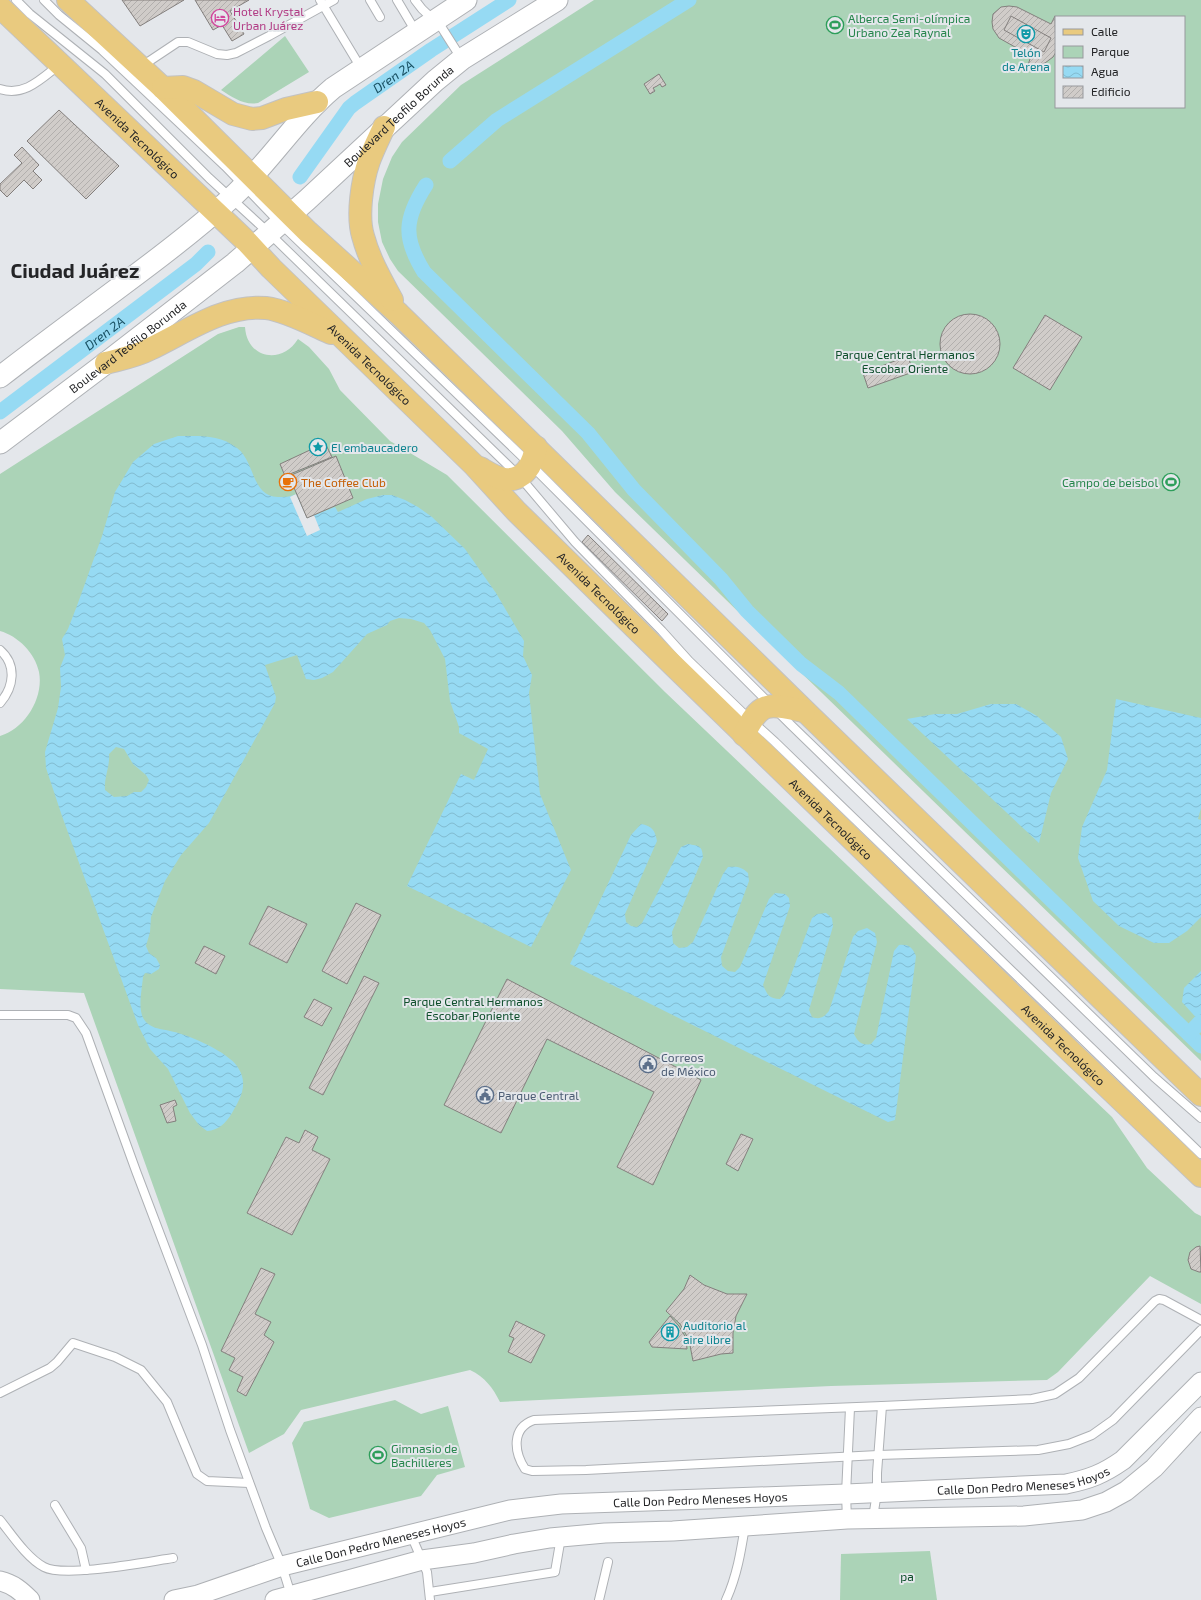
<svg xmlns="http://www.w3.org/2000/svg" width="1201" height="1600" viewBox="0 0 1201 1600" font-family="'Exo 2',sans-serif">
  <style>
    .green { fill: #abd3b7; fill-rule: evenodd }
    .water { fill: url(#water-waves); fill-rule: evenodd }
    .pier { fill: #e4e7eb }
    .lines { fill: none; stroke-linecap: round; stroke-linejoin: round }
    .canal { stroke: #96daf3; stroke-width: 15 }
    .building { fill: url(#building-hatch); stroke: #837f7d }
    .service-casing { stroke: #aeb1b5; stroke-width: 10 }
    .tertiary-casing { stroke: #aeb1b5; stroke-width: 21 }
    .secondary-casing { stroke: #aeb1b5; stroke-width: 23 }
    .primary-casing { stroke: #c2c2c3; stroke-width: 24 }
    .service { stroke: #fff; stroke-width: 8 }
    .tertiary { stroke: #fff; stroke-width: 19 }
    .secondary { stroke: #fff; stroke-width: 21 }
    .primary { stroke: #e9ca7f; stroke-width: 22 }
    .labels { text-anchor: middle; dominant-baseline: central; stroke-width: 4; stroke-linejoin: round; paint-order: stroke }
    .hotel-label { font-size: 12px; fill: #b23c85; stroke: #e4e7eb; text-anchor: start }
    .leisure-label { font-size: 12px; fill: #27864d; stroke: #e4e7eb; text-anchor: start }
    .culture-label { font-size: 12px; fill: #0d838f; stroke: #e4e7eb; text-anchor: start }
    .street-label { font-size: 12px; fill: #242527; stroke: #e4e7eb }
    .park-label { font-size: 12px; fill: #0f4f2c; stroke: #e4e7eb }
    .food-label { font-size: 12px; fill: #c56008; stroke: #e4e7eb; text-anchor: start }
    .service-label { font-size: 12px; fill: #4e5e75; stroke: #e4e7eb; text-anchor: start }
    .water-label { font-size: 13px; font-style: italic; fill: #185062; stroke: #e4e7eb }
    .town-label { font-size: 20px; font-weight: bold; fill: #242527; stroke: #e4e7eb }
  </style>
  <defs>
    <pattern id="water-waves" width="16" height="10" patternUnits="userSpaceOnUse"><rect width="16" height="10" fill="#96daf3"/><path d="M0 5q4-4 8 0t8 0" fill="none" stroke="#81bbd0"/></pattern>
    <pattern id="building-hatch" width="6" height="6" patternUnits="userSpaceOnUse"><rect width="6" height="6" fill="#d0ccc9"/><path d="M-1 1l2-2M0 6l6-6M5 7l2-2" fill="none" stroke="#b2afad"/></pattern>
  </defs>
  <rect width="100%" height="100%" fill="#e4e7eb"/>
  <g class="green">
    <path d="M594,0H1201V1061L615,492L562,431L398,271L390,259L382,242L378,222V204L383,179L392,157L402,142L461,85ZM1056,17H1184V107H1056Z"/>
    <path d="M285,36L309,72L258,103C245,106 232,97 221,90Z"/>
    <path d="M239,327H245C247,359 282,365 298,339L309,347L329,369L340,390L390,441L447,475L665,692L1112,1117L1147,1168L1195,1213L1201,1216V1304L1150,1276L1058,1372L1047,1380L831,1386L500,1402C493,1388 485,1377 470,1370L301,1410L284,1434L249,1453L84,993L0,989V736C25,729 44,698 39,672C35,653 18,636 0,631V474L218,334Z"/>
    <polygon points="395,1400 421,1414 448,1406 465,1467 437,1475 421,1496 329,1518 310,1509 292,1443 304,1422"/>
    <polygon points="930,1551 937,1600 840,1600 841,1554"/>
  </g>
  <g class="water">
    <path d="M178,436C198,436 220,434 237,448C255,461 251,496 278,497C285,497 290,497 296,494L307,518L335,507L338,512L367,499L383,495H392L405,500L418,507L432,517L465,549L496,593L524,641L523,656L532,675L529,693L540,794L571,870L531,947L407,886L461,774L474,780L488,749L459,733V727L450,701L445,659L430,630L424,623L411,619L399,618L390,621L387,625L367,634L333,672L322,678L314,680L306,679L297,655L265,665L276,697L275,703L209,823L181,855L165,881L151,917L150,932L146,946L149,953L156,958L160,965L159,969L151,974L145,973L143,977C142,990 136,1014 147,1023C154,1029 162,1029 170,1031C186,1034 218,1048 230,1059C237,1064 243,1074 243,1082C244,1093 237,1104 232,1113C225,1124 219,1130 207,1131L199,1125L190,1113L168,1069L150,1049L138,1025L62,816L46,768L45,752L58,708L61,687L60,668L65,655L62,639L68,629L78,603L102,536L115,492L133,462L154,444ZM116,747L124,749L133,764L146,775L149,780L146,787L141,792H134L127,796L114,797L105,790C104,777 110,767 109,754Z"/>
    <polygon points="1116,699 1201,718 1201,808 1198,819 1201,820 1201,917 1187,931 1169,943 1154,943 1119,926 1093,901 1078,858 1082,827 1107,770"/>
    <polygon points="991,704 1016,704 1037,716 1061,737 1068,759 1051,793 1039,843 907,719 935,714 957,714"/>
    <path d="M641,824C652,826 655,830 657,841L625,914L626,922L631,926L637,927L642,923L681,847L688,844C699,846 702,845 703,857L672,932L673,943L679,948L687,947L693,942L723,874L728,867C737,866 742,867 748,873L749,881L721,957L722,966L728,971L735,972L740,967L769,899L775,893L785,894L789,898L790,906L763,985C767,994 769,999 780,999L784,994L812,918L817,914L826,913L832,918L833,926L809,1010L812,1017C820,1020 824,1017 829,1011L853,937L858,931L867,928L875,933L877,942L854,1034C858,1042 862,1046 871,1044L876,1038L894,951L899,945C909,944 912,947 916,956L895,1120L888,1122L570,964L631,835Z"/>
    <polygon points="1201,971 1201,1023 1182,1002 1184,988"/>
  </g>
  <polygon class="pier" points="296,494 307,518 314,515 320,530 307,536 290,497"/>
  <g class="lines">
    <g class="canal">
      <polyline points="450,161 497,120 689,0"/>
      <path id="s1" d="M300,177L349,108L355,103L431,50L509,0"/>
      <path d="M426,185C404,219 403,238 424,272L588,433L634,490L721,579L747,611L801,664L839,693L1201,1046"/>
      <path id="s2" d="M0,412L196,264L208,252"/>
      <polyline points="1189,1034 1200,1022"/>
    </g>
  </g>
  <g class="building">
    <polygon points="122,0 184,0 140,26"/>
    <polygon points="195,0 249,0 230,11 244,34 232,41 222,25 213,30"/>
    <polygon points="1009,6 1017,7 1051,24 1055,16 1056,52 1053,57 1045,63 1038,65 1028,65 1031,56 999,38 993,29 992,22 993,14 1001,7"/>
    <polygon points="1011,16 1051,38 1044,52 1004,30"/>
    <polygon points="659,74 666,85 662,87 660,84 657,86 653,88 655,91 650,94 644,84"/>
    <polygon points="59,110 119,166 86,199 27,141"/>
    <polygon points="22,147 39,165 33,171 42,180 33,189 24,180 7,197 0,190 0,184 22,163 14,155"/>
    <circle cx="970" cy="344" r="30"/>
    <polygon points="1045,315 1082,337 1050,390 1013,368"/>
    <polygon points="908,356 913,372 868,388 863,373"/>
    <polygon points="325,443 332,457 285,476 280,464"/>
    <polygon points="336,456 353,498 307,518 289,476"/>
    <polygon points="588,535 668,614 662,621 582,542"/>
    <polygon points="356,903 381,915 347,984 322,971"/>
    <polygon points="268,906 307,924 287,963 249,944"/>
    <polygon points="204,946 225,956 216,974 195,963"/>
    <polygon points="364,976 379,983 323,1095 309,1088"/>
    <polygon points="507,979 701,1080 653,1185 617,1167 654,1092 547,1039 501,1133 444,1105"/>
    <polygon points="314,999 332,1008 322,1026 304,1017"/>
    <polygon points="175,1100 177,1105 173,1107 176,1121 167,1123 160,1105"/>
    <polygon points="305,1130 318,1137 312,1150 330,1159 292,1235 247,1213 286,1137 299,1143"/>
    <polygon points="741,1134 753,1139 738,1171 726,1164"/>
    <polygon points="1200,1246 1201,1272 1199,1272 1191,1269 1188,1260 1190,1252 1196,1247"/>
    <polygon points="261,1268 275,1274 255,1314 271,1322 264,1335 274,1342 246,1396 237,1391 243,1377 229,1370 235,1358 221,1351"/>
    <polygon points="690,1275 704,1285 727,1294 747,1294 736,1316 733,1333 733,1353 721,1354 693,1361 689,1340 680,1324 666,1311 684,1289"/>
    <polygon points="670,1316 679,1326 686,1338 687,1349 652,1347 649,1342"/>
    <polygon points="516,1321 545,1335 531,1363 508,1352 514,1338 509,1336"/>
  </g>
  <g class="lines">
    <defs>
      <g id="service">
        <polyline points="16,0 30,14 105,74 209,178 270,234 520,477 575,542 662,631 689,661 743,713 775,742 1201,1154"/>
        <polyline points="44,0 59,15 102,50 225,166 281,224 531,465 791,725 1154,1077 1201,1118"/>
        <polyline points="320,0 361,68"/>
        <polyline points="370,0 380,17"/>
        <polyline points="397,0 416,32"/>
        <polyline points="415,0 422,9 442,28 461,58"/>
        <polyline points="142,66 178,42 188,42 217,54 227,55 236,53 269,36 334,0"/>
        <path d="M0,89C24,97 41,79 59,65"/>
        <path d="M0,650C17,665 14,687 0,703"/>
        <polyline points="0,1015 68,1015 76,1018 86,1033 136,1171 202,1345 230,1430 266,1528 282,1566 291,1595"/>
        <path d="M1201,1320L1164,1300L1159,1299L1155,1301L1079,1378L1055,1394L1032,1399L882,1406L534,1420C511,1428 514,1452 525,1469L532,1471L586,1470L878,1455L1038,1450L1069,1444L1092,1435L1113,1420L1201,1330"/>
        <polyline points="0,1393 50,1368 57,1362 73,1343 115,1357 141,1370 167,1402 197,1474 207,1481 249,1483"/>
        <polyline points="55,1505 81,1548 86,1570"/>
        <polyline points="873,1518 877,1492 877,1473 882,1406"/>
        <polyline points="847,1519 846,1494 850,1408"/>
        <path d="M0,1520C12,1535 27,1558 44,1567C64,1578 146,1562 173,1558"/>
        <polyline points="411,1535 427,1572 430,1600"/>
        <polyline points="430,1592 555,1572 561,1537"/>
        <polyline points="599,1600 608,1562"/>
        <path d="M726,1600C737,1576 741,1551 745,1526"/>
      </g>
      <g id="tertiary">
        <path d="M0,1581C13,1584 21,1591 30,1600"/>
        <path id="s3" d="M174,1600L198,1595L282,1566L510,1510L561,1504L846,1494L1066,1484C1090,1479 1103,1474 1123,1460L1201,1382"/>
        <polyline points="275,1600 422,1560 474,1553 514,1544 550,1538 605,1533 673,1531 847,1519 1024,1516 1082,1510 1106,1502 1126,1491 1154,1468 1201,1417"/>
      </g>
      <g id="secondary">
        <path d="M0,377C40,346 81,316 121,286C159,258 196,230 230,199C268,165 294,121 333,88L466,0"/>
        <path id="s4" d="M0,443L106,363L235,263L307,200L435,81L462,59L557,0"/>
      </g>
      <g id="primary">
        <polyline points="68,0 163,88 308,232 399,314 810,716 1201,1095"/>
        <path id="s5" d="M0,7L247,242L271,268L474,465L516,511L673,665L1070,1051L1201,1176"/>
        <polyline points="163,88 183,87 194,91 233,114 252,119 262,118 286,109 317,102"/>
        <path d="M384,127C379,138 373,150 369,161C362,181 357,216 363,236C369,259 381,280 392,300"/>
        <path d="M106,363C121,359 137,356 150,349C186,332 224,304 266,308C285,310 313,325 331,333"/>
        <path d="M480,468C487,472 496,478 504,479C524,482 533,464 536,447"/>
        <path d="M744,735C761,699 769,704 804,711"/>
      </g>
    </defs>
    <use href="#service" class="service-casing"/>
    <use href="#tertiary" class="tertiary-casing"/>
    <use href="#secondary" class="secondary-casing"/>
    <use href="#primary" class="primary-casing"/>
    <use href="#service" class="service"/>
    <use href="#tertiary" class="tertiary"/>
    <use href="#secondary" class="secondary"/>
    <use href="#primary" class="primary"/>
  </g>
  <defs>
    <symbol id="hotel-ring" viewBox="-11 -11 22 22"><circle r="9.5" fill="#e4e7eb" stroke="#d1479c" stroke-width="1.5"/><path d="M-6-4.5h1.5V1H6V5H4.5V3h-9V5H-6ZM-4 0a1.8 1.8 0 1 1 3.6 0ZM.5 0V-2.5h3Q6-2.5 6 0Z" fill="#d1479c"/></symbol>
    <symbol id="stadium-ring" viewBox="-11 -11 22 22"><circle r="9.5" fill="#e4e7eb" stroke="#2e9e5b" stroke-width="1.5"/><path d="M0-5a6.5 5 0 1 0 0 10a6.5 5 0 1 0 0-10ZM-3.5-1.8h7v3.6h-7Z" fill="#2e9e5b"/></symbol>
    <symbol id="theatre-ring" viewBox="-11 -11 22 22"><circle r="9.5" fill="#e4e7eb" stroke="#0f9aa8" stroke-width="1.5"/><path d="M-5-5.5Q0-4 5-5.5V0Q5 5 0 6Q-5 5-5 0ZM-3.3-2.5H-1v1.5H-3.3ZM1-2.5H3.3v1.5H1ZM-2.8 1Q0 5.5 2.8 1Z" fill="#0f9aa8"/></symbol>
    <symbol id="sight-ring" viewBox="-11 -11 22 22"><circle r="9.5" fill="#e4e7eb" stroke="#0f9aa8" stroke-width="1.5"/><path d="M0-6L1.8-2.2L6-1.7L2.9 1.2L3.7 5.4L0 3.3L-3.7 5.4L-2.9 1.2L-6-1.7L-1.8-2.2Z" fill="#0f9aa8"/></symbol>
    <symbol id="cafe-ring" viewBox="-11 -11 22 22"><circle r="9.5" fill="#e4e7eb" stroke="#e8710a" stroke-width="1.5"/><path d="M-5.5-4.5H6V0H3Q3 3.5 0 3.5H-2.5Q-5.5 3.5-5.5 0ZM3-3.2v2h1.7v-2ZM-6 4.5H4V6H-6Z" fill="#e8710a"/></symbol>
    <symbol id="civic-ring" viewBox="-11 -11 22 22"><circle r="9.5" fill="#e4e7eb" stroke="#5c6f8a" stroke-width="1.5"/><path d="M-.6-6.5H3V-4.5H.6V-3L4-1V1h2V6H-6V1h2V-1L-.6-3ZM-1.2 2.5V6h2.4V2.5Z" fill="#5c6f8a"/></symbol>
    <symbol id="building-ring" viewBox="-11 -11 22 22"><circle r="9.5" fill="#e4e7eb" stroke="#0f9aa8" stroke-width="1.5"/><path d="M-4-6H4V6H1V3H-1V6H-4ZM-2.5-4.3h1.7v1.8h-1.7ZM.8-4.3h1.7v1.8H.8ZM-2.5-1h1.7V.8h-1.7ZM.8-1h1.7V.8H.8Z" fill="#0f9aa8"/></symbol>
  </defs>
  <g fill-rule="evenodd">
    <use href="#hotel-ring" x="210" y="8" width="20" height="20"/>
    <use href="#stadium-ring" x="825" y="15" width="20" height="20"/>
    <use href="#theatre-ring" x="1016" y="24" width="20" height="20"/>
    <use href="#sight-ring" x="308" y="437" width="20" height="20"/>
    <use href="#cafe-ring" x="278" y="472" width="20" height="20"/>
    <use href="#stadium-ring" x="1161" y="472" width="20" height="20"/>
    <use href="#civic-ring" x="638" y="1054" width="20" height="20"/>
    <use href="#civic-ring" x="475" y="1085" width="20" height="20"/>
    <use href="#building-ring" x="660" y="1322" width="20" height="20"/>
    <use href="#stadium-ring" x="368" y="1445" width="20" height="20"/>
  </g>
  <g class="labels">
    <g class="hotel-label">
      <text x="233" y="11">Hotel Krystal<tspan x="233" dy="14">Urban Juárez</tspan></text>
    </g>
    <g class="leisure-label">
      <text x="848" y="18">Alberca Semi-olímpica<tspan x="848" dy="14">Urbano Zea Raynal</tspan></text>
      <text x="1158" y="482" text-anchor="end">Campo de beisbol</text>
      <text x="391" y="1448">Gimnasio de<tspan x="391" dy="14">Bachilleres</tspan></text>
    </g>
    <g class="culture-label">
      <text x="1026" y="52" text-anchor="middle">Telón<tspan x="1026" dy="14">de Arena</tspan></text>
      <text x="331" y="447">El embaucadero</text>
      <text x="683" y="1325">Auditorio al<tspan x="683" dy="14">aire libre</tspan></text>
    </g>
    <g class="street-label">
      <text stroke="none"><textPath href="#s4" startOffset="516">Boulevard Teofilo Borunda</textPath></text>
      <text stroke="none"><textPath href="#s5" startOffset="190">Avenida Tecnológico</textPath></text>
      <text stroke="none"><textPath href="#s4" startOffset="160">Boulevard Teófilo Borunda</textPath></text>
      <text stroke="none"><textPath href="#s5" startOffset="514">Avenida Tecnológico</textPath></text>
      <text stroke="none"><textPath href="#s5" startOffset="838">Avenida Tecnológico</textPath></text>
      <text stroke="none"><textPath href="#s5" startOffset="1162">Avenida Tecnológico</textPath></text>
      <text stroke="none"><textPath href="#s5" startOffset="1486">Avenida Tecnológico</textPath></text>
      <text stroke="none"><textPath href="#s3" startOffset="863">Calle Don Pedro Meneses Hoyos</textPath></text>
      <text stroke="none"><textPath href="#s3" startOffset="539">Calle Don Pedro Meneses Hoyos</textPath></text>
      <text stroke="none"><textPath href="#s3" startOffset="215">Calle Don Pedro Meneses Hoyos</textPath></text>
    </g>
    <g class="park-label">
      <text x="905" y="354">Parque Central Hermanos<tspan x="905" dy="14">Escobar Oriente</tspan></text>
      <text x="473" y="1001">Parque Central Hermanos<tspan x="473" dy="14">Escobar Poniente</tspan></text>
      <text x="907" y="1576">pa</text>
    </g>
    <g class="food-label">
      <text x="301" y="482">The Coffee Club</text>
    </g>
    <g class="service-label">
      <text x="661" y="1057">Correos<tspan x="661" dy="14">de México</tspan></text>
      <text x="498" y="1095">Parque Central</text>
    </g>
    <g class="water-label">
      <text stroke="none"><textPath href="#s1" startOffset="139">Dren 2A</textPath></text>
      <text stroke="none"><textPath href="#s2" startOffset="131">Dren 2A</textPath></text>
    </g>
    <g class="town-label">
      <text x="75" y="270">Ciudad Juárez</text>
    </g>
  </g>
  <rect x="1055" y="16" width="130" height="92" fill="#e4e7eb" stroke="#97999d"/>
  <rect x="1063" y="29" width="20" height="6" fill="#e9ca7f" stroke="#97999d"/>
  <text x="1091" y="36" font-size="12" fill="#242527">Calle</text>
  <rect x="1063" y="46" width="20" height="12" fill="#abd3b7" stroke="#97999d"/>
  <text x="1091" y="56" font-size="12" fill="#242527">Parque</text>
  <rect x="1063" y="66" width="20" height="12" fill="url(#water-waves)" stroke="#97999d"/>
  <text x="1091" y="76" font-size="12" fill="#242527">Agua</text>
  <rect x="1063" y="86" width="20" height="12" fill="url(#building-hatch)" stroke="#97999d"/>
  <text x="1091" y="96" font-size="12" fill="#242527">Edificio</text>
</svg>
